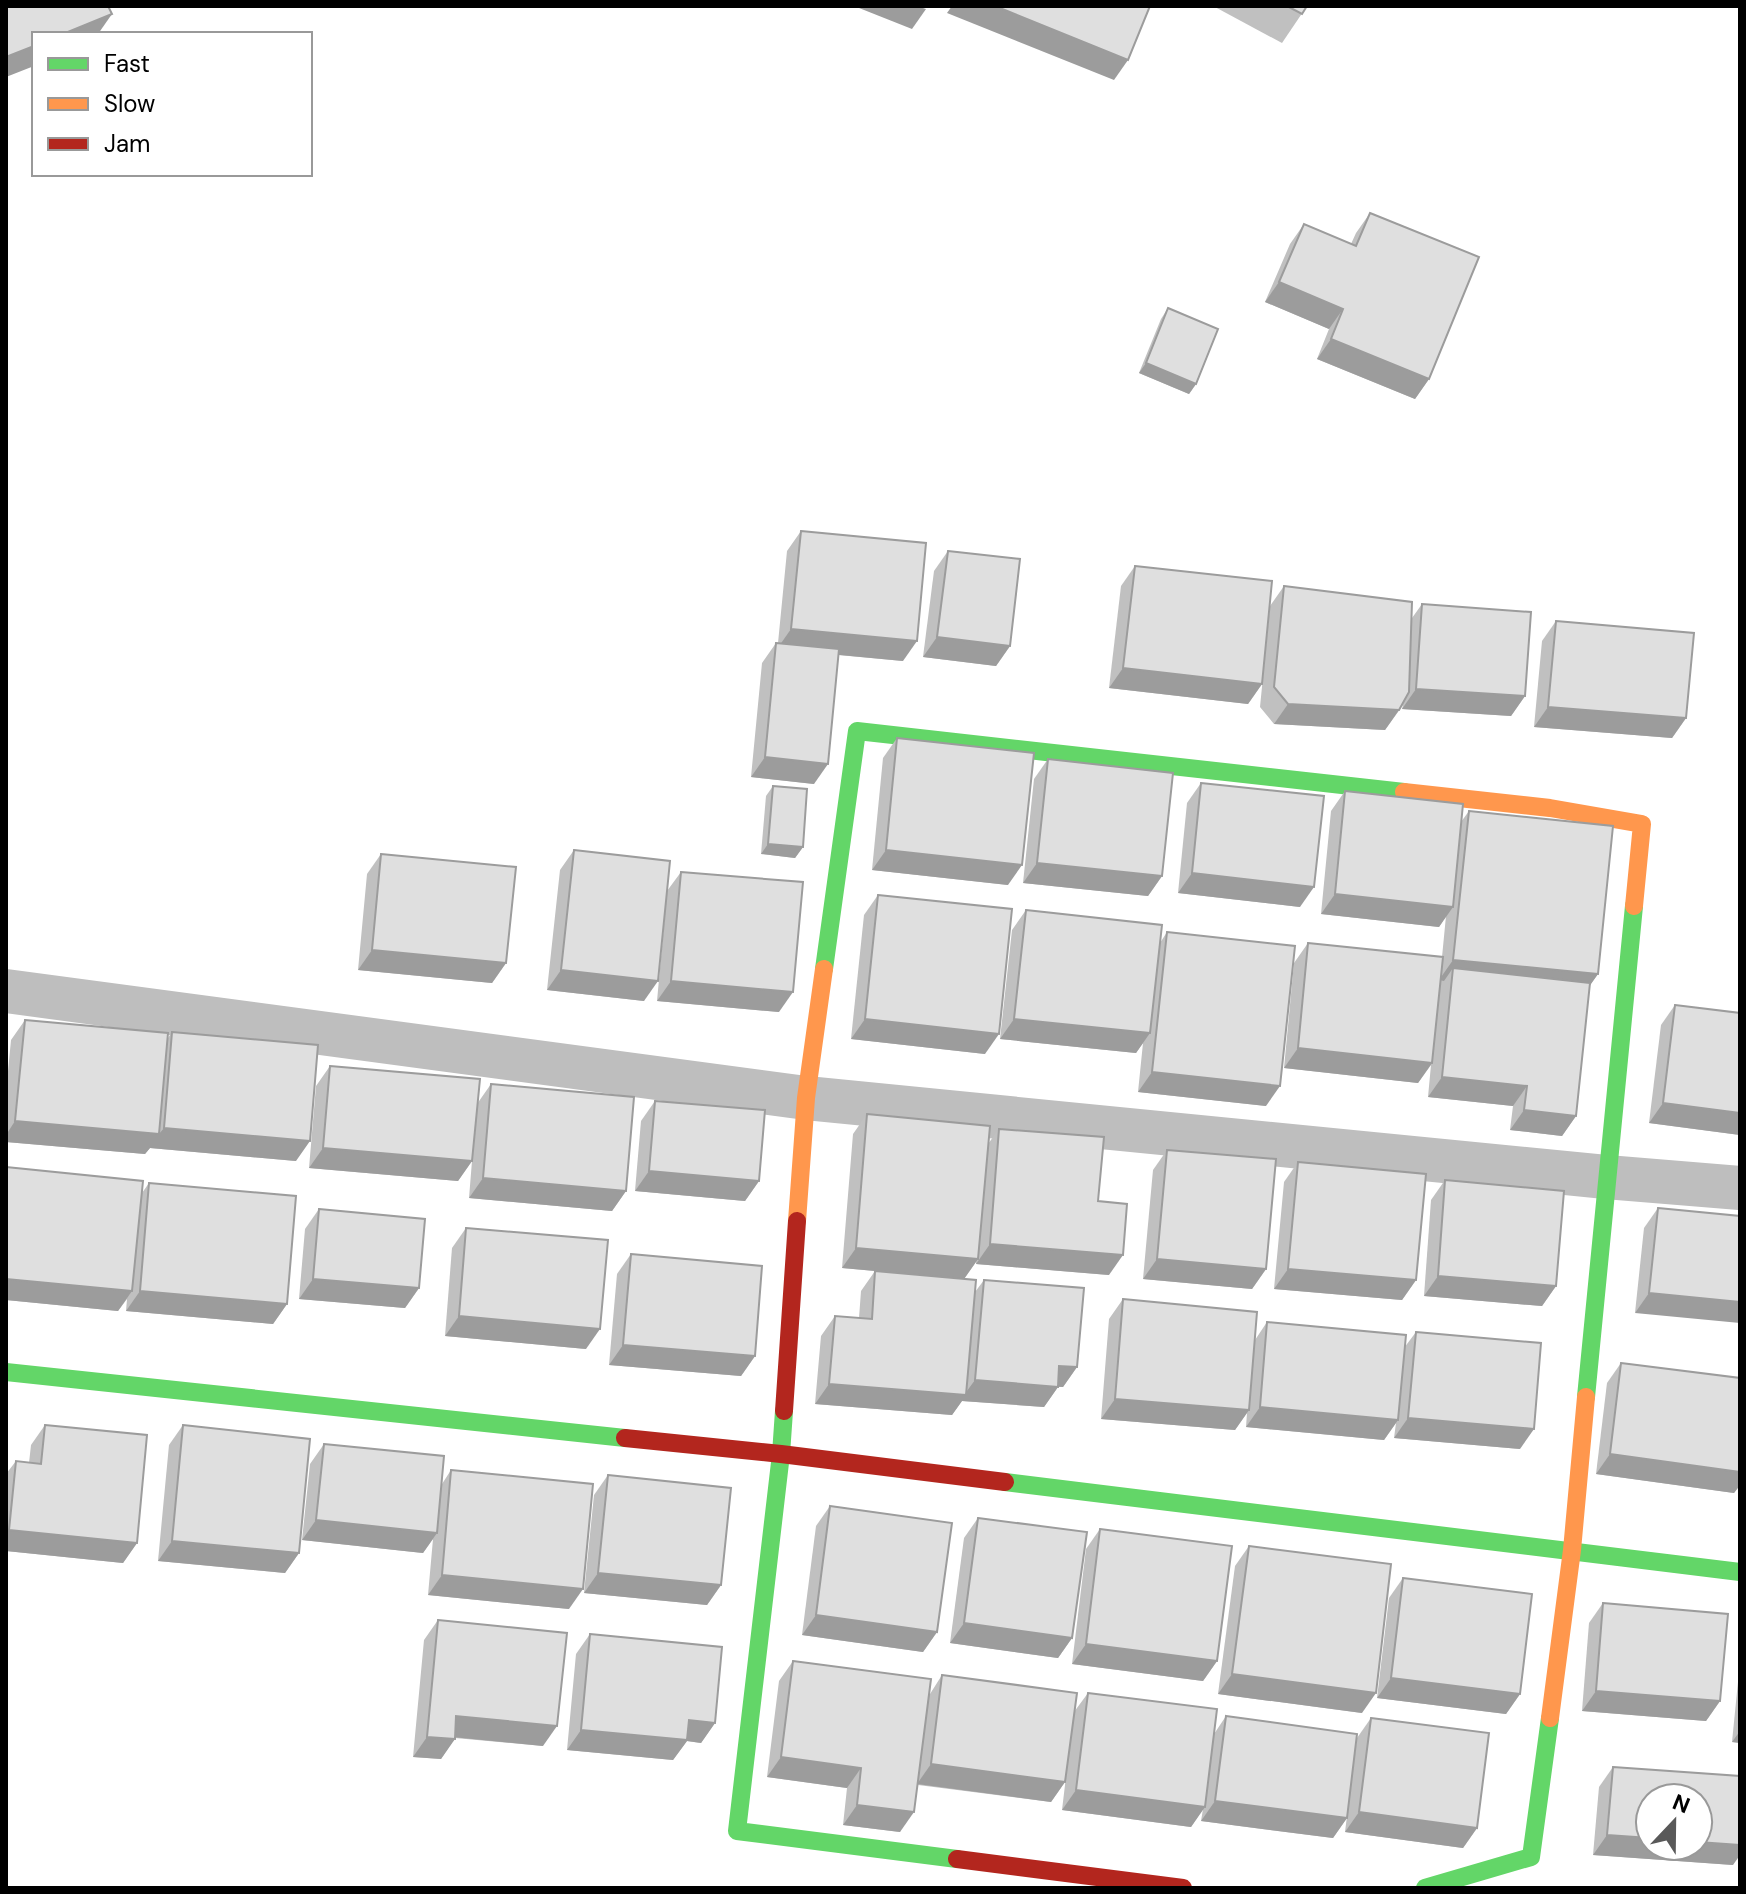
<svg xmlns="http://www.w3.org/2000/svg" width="1746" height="1894" viewBox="0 0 1746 1894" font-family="'DM Sans',sans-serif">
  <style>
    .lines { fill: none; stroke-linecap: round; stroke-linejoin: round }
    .street { stroke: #bebebe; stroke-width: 44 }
    .fast { stroke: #63d668; stroke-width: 18 }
    .slow { stroke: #ff974d; stroke-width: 18 }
    .jam { stroke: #b3261e; stroke-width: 18 }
    .wall { fill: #c0c0c0 }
    .shaded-wall { fill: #9c9c9c }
    .building { fill: #dfdfdf; stroke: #9c9c9c; stroke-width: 2 }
  </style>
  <rect width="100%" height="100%" fill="#fff"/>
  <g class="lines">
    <polyline class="street" points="6,991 806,1098 1606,1177 1740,1188"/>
    <g class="fast">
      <polyline points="824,969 857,731 1404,792"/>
      <polyline points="6,1372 625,1438"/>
      <polyline points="1586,1397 1634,906"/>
      <polyline points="784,1411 781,1454 737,1831 957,1859"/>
      <polyline points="1005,1482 1740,1572"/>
      <polyline points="1425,1888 1531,1857 1550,1718"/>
    </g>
    <g class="slow">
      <polyline points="1404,792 1550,808 1642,824 1634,906"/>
      <polyline points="797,1221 806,1098 824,969"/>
      <polyline points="1550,1718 1572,1550 1586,1397"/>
    </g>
    <g class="jam">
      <polyline points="784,1411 797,1221"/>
      <polyline points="625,1438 781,1454 1005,1482"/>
      <polyline points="957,1859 1183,1888"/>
    </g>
  </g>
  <g class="wall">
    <polygon points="1215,6 1307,6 1282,43 1215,7"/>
    <polygon points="1370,213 1429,379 1415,399 1317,359 1329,329 1265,302 1290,244 1304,224 1351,244 1356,233"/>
    <polygon points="1168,308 1196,384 1189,394 1139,373 1161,319"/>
    <polygon points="801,531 903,661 838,655 814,784 751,777 762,663 776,643 778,643 787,551"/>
    <polygon points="948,551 1010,646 996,666 923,657 934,571"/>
    <polygon points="1135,566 1262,684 1248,704 1109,688 1121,586"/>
    <polygon points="1284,586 1412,618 1422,604 1525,696 1511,716 1402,709 1403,705 1385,730 1274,724 1260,707 1270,606"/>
    <polygon points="1556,621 1686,718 1672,738 1534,727 1542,641"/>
    <polygon points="897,738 1008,885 872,870 883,758"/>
    <polygon points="1048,759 1162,876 1148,896 1023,883 1034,779"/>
    <polygon points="1201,783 1300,907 1178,893 1187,803"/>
    <polygon points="773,786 803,847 795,858 761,854 766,796"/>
    <polygon points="1345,791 1461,822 1469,811 1598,974 1589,986 1576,1116 1562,1136 1510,1130 1513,1106 1428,1097 1431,1065 1418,1083 1284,1068 1294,963 1308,943 1442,957 1446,916 1439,927 1321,914 1331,811"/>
    <polygon points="574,850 667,891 681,872 779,1012 657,1001 665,914 644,1001 547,990 560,870"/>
    <polygon points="381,854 506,963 492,983 358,970 367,874"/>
    <polygon points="878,895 985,1054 851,1039 864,915"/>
    <polygon points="1026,910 1160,943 1167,932 1266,1106 1138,1092 1143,1043 1136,1053 1000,1039 1012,930"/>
    <polygon points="1675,1005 1740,1013 1740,1135 1649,1123 1661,1025"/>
    <polygon points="25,1020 168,1038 172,1032 296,1161 150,1148 145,1154 6,1142 6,1092 11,1040"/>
    <polygon points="330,1066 477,1104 491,1084 626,1191 612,1211 469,1198 472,1161 458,1181 309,1168 316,1086"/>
    <polygon points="655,1101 759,1181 745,1201 635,1191 641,1121"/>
    <polygon points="867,1114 988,1144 999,1129 1098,1201 1109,1275 976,1264 976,1262 964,1279 975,1292 984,1280 1077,1367 1063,1387 1058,1387 1044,1407 962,1401 952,1415 815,1404 821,1336 835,1316 859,1318 861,1291 875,1271 842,1268 853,1134"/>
    <polygon points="1167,1150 1266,1269 1252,1289 1143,1279 1153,1170"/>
    <polygon points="1298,1162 1416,1280 1402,1300 1274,1289 1284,1182"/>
    <polygon points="6,1167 142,1193 149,1183 287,1304 273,1324 126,1311 127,1299 118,1311 6,1300"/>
    <polygon points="1445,1180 1556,1286 1542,1306 1424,1296 1431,1200"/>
    <polygon points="1658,1208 1740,1216 1635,1313 1644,1228"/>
    <polygon points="319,1209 419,1288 405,1308 299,1299 305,1229"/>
    <polygon points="466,1228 586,1349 445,1336 452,1248"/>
    <polygon points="631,1254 755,1356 741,1376 609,1365 617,1274"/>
    <polygon points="1123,1299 1255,1340 1267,1322 1404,1348 1416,1332 1520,1449 1394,1438 1396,1423 1384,1440 1246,1427 1247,1413 1235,1430 1101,1419 1109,1319"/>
    <polygon points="1621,1363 1740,1378 1740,1485 1734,1493 1596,1474 1607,1383"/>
    <polygon points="45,1425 137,1543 123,1563 6,1551 6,1474 16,1461 29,1463 31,1445"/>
    <polygon points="183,1425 299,1553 285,1573 158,1561 169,1445"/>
    <polygon points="324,1444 442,1484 451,1470 569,1609 428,1595 433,1539 423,1553 302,1540 310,1464"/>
    <polygon points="608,1475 721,1585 707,1605 584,1593 594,1495"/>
    <polygon points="830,1506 937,1632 923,1652 802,1635 816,1526"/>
    <polygon points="978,1518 1072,1638 1058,1658 950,1643 964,1538"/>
    <polygon points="1100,1529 1217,1661 1203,1681 1072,1664 1086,1549"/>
    <polygon points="1249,1546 1362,1713 1218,1694 1235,1566"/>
    <polygon points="1403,1578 1520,1694 1506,1714 1377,1698 1389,1598"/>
    <polygon points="1603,1603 1720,1701 1706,1721 1582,1711 1589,1623"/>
    <polygon points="438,1620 543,1746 455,1738 441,1759 413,1757 424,1640"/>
    <polygon points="590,1634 715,1723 701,1743 687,1741 673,1760 567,1750 576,1654"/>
    <polygon points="793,1661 930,1694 942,1675 1074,1712 1088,1693 1214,1734 1226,1716 1347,1818 1333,1838 1201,1821 1203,1809 1191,1827 1062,1810 1071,1735 1065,1782 1051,1802 918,1785 900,1832 843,1825 847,1788 767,1777 779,1681"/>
    <polygon points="1740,1662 1740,1743 1732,1742"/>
    <polygon points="1371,1718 1477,1828 1463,1848 1345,1832 1357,1738"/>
    <polygon points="1613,1767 1733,1865 1593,1855 1599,1787"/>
  </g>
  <g class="shaded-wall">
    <polygon points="854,6 917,6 926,9 912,29"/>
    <polygon points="952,6 995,6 1128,60 1114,80 947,13"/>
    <polygon points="112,14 98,34 63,34"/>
    <polygon points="34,46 34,66 6,77 6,57"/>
    <polygon points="1279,282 1343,309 1329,329 1265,302"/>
    <polygon points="1331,339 1429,379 1415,399 1317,359"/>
    <polygon points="1146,363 1196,384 1189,394 1139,373"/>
    <polygon points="791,629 917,641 903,661 777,649"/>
    <polygon points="937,637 1010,646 996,666 923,657"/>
    <polygon points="1123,668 1262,684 1248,704 1109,688"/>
    <polygon points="1416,689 1525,696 1511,716 1402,709"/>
    <polygon points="1288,704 1399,710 1385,730 1274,724"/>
    <polygon points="1548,707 1686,718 1672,738 1534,727"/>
    <polygon points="765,757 828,764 814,784 751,777"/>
    <polygon points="768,844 803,847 795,858 761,854"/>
    <polygon points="886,850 1022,865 1008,885 872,870"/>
    <polygon points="1037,863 1162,876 1148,896 1023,883"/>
    <polygon points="1192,873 1314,887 1300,907 1178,893"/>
    <polygon points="1335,894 1453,907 1439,927 1321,914"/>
    <polygon points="372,950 506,963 492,983 358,970"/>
    <polygon points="1453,960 1598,974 1584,994 1453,968 1444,981 1439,980"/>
    <polygon points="561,970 658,981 644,1001 547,990"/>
    <polygon points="671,981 793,992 779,1012 657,1001"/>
    <polygon points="865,1019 999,1034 985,1054 851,1039"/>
    <polygon points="1014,1019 1150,1033 1136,1053 1000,1039"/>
    <polygon points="1298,1048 1432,1063 1418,1083 1284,1068"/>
    <polygon points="1152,1072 1280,1086 1266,1106 1138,1092"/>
    <polygon points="1442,1077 1527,1086 1513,1106 1428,1097"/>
    <polygon points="1663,1103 1740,1113 1740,1135 1649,1123"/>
    <polygon points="1524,1110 1576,1116 1562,1136 1510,1130"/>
    <polygon points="15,1121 159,1134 164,1128 310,1141 296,1161 150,1148 145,1154 6,1142 6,1135"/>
    <polygon points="323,1148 472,1161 458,1181 309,1168"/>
    <polygon points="649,1171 759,1181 745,1201 635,1191"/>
    <polygon points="483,1178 626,1191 612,1211 469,1198"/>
    <polygon points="990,1244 1123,1255 1109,1275 976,1264"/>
    <polygon points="856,1248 978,1259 964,1279 842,1268"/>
    <polygon points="1157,1259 1266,1269 1252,1289 1143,1279"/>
    <polygon points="1288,1269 1416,1280 1402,1300 1274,1289"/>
    <polygon points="1438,1276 1556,1286 1542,1306 1424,1296"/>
    <polygon points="6,1279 132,1291 118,1311 6,1300"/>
    <polygon points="313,1279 419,1288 405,1308 299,1299"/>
    <polygon points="140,1291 287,1304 273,1324 126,1311"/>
    <polygon points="1649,1293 1740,1302 1740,1323 1635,1313"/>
    <polygon points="459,1316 600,1329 586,1349 445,1336"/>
    <polygon points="623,1345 755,1356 741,1376 609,1365"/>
    <polygon points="1059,1366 1077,1367 1063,1387 1045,1386"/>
    <polygon points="975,1380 1058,1387 1044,1407 962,1401 952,1415 815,1404 829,1384 964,1395"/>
    <polygon points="1115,1399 1249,1410 1235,1430 1101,1419"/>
    <polygon points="1260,1407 1398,1420 1384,1440 1246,1427"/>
    <polygon points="1408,1418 1534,1429 1520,1449 1394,1438"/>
    <polygon points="1610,1454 1740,1472 1740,1485 1734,1493 1596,1474"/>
    <polygon points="316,1520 437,1533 423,1553 302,1540"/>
    <polygon points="9,1530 137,1543 123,1563 6,1551 6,1534"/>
    <polygon points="172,1541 299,1553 285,1573 158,1561"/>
    <polygon points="598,1573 721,1585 707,1605 584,1593"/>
    <polygon points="442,1575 583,1589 569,1609 428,1595"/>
    <polygon points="816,1615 937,1632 923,1652 802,1635"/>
    <polygon points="964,1623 1072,1638 1058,1658 950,1643"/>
    <polygon points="1086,1644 1217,1661 1203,1681 1072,1664"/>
    <polygon points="1232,1674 1376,1693 1362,1713 1218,1694"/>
    <polygon points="1391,1678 1520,1694 1506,1714 1377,1698"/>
    <polygon points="1596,1691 1720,1701 1706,1721 1582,1711"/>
    <polygon points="456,1716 557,1726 543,1746 442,1736"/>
    <polygon points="689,1720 715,1723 701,1743 687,1741 673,1760 567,1750 581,1730"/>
    <polygon points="1740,1731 1740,1743 1732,1742"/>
    <polygon points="427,1737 455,1739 441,1759 413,1757"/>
    <polygon points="781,1757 861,1768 847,1788 767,1777"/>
    <polygon points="931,1764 1065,1782 1051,1802 917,1784"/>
    <polygon points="1076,1790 1205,1807 1191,1827 1062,1810"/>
    <polygon points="1215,1801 1347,1818 1333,1838 1201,1821"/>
    <polygon points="857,1805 914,1812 900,1832 843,1825"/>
    <polygon points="1359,1812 1477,1828 1463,1848 1345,1832"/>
    <polygon points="1607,1835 1650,1838 1650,1846 1698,1846 1698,1842 1740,1845 1740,1855 1733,1865 1593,1855"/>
  </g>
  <g class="building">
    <polygon points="6,6 108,6 112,14 63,34 34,34 34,46 6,57"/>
    <polygon points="995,6 1150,6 1128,60"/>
    <polygon points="1287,6 1307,6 1302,14"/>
    <polygon points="1370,213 1479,257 1429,379 1331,339 1343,309 1279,282 1304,224 1356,246"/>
    <polygon points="1168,308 1218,329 1196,384 1146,363"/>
    <polygon points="801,531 926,543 917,641 791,629"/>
    <polygon points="948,551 1020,559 1010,646 937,637"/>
    <polygon points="1135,566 1272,581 1262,684 1123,668"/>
    <polygon points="1284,586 1412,602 1409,692 1399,710 1288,704 1274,687"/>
    <polygon points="1422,604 1531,612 1525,696 1416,689"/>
    <polygon points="1556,621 1694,633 1686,718 1548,707"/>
    <polygon points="776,643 839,649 828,764 765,757"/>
    <polygon points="897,738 1034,753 1022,865 886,850"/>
    <polygon points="1048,759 1173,773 1162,876 1037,863"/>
    <polygon points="1201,783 1324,796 1314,887 1192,873"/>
    <polygon points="773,786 807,789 803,847 768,844"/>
    <polygon points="1345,791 1463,804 1453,907 1335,894"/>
    <polygon points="1469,811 1613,826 1598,974 1453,960"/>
    <polygon points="574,850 670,861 658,981 561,970"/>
    <polygon points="381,854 516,867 506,963 372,950"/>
    <polygon points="681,872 803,882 793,992 671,981"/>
    <polygon points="878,895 1012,909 999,1034 865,1019"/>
    <polygon points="1026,910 1162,925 1150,1033 1014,1019"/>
    <polygon points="1167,932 1295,946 1280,1086 1152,1072"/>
    <polygon points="1308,943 1443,957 1432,1063 1298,1048"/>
    <polygon points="1453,968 1590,983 1576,1116 1524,1110 1527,1086 1442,1077"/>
    <polygon points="1675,1005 1740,1013 1740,1113 1663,1103"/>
    <polygon points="25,1020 168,1033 159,1134 15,1121"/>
    <polygon points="172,1032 318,1045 310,1141 164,1128"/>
    <polygon points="330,1066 480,1079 472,1161 323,1148"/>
    <polygon points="491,1084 634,1097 626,1191 483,1178"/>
    <polygon points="655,1101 765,1110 759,1181 649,1171"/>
    <polygon points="867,1114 990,1126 978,1259 856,1248"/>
    <polygon points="999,1129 1104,1137 1098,1201 1127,1204 1123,1255 990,1244"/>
    <polygon points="1167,1150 1276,1159 1266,1269 1157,1259"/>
    <polygon points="1298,1162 1426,1174 1416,1280 1288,1269"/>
    <polygon points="6,1167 143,1181 132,1291 6,1279"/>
    <polygon points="1445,1180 1564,1191 1556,1286 1438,1276"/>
    <polygon points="149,1183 296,1196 287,1304 140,1291"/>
    <polygon points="1658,1208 1740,1216 1740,1302 1649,1293"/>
    <polygon points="319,1209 425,1219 419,1288 313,1279"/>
    <polygon points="466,1228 608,1240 600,1329 459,1316"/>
    <polygon points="631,1254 762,1266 755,1356 623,1345"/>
    <polygon points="875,1271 976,1280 966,1395 829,1384 835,1316 872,1319"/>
    <polygon points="984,1280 1084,1288 1077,1367 1059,1366 1058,1387 975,1380"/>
    <polygon points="1123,1299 1257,1312 1249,1410 1115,1399"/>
    <polygon points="1267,1322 1406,1335 1398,1420 1260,1407"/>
    <polygon points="1416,1332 1541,1343 1534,1429 1408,1418"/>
    <polygon points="1621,1363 1740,1378 1740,1472 1610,1454"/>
    <polygon points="45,1425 147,1435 137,1543 9,1530 16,1461 41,1464"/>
    <polygon points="183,1425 310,1439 299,1553 172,1541"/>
    <polygon points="324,1444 444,1456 437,1533 316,1520"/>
    <polygon points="451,1470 593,1484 583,1589 442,1575"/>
    <polygon points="608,1475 731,1488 721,1585 598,1573"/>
    <polygon points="830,1506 952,1523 937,1632 816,1615"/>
    <polygon points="978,1518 1087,1532 1072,1638 964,1623"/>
    <polygon points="1100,1529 1232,1546 1217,1661 1086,1644"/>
    <polygon points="1249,1546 1391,1564 1376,1693 1232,1674"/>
    <polygon points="1403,1578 1532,1594 1520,1694 1391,1678"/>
    <polygon points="1603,1603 1728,1614 1720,1701 1596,1691"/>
    <polygon points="438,1620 567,1633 557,1726 456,1716 455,1739 427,1737"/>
    <polygon points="590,1634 722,1647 715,1723 689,1720 687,1740 581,1730"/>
    <polygon points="793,1661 931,1679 914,1812 857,1805 861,1768 781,1757"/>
    <polygon points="942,1675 1077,1693 1065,1782 931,1764"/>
    <polygon points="1088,1693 1217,1709 1205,1807 1076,1790"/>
    <polygon points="1226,1716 1357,1734 1347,1818 1215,1801"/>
    <polygon points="1371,1718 1489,1733 1477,1828 1359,1812"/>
    <polygon points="1613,1767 1740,1776 1740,1845 1698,1842 1698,1798 1650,1798 1650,1838 1607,1835"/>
  </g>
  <rect width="1746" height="1894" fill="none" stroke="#000000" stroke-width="16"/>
  <rect x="32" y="32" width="280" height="144" fill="#ffffff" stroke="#999999" stroke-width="2"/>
  <rect x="48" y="58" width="40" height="12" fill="#63d668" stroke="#999999" stroke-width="2"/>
  <text x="104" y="72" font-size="24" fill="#000000">Fast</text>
  <rect x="48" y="98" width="40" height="12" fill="#ff974d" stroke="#999999" stroke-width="2"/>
  <text x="104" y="112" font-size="24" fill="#000000">Slow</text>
  <rect x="48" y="138" width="40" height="12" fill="#b3261e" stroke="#999999" stroke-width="2"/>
  <text x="104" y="152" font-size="24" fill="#000000">Jam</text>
  <g transform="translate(1674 1822) rotate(22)"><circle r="38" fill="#ffffff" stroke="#999999" stroke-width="2"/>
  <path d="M0-6L14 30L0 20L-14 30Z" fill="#595959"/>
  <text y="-12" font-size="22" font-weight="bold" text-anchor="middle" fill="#000000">N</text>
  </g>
</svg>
